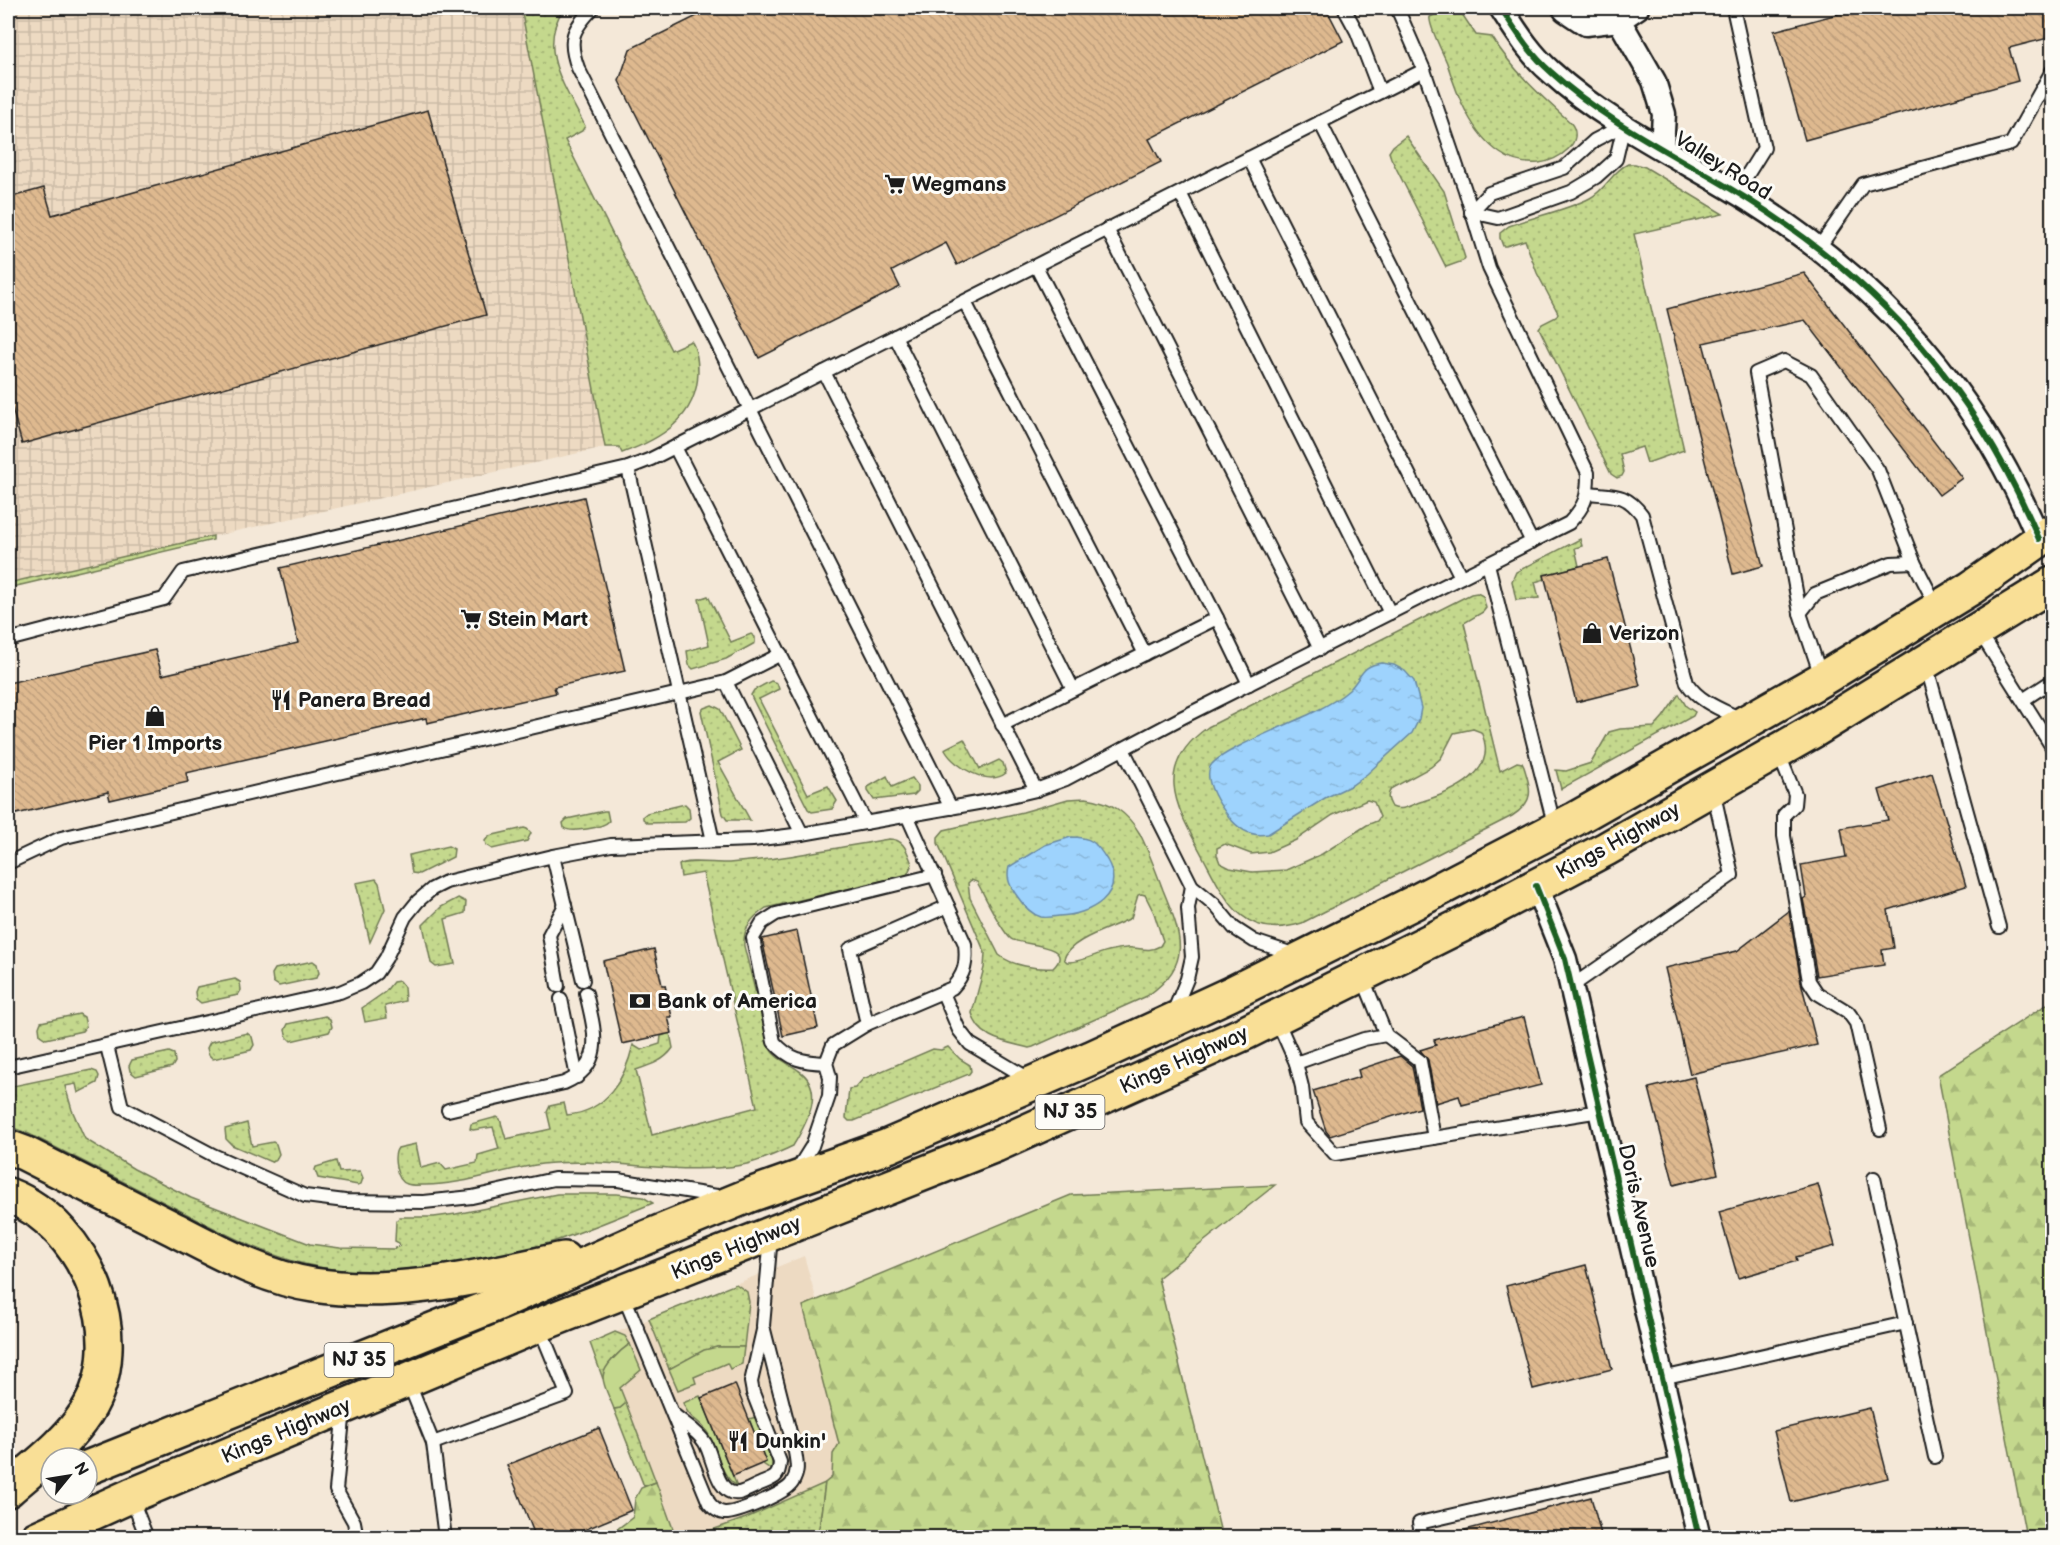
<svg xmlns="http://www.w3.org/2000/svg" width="2060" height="1545" viewBox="0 0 2060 1545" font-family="'Balsamiq Sans',sans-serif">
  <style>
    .built { fill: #eddac2 }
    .industrial { fill: url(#industrial-grid) }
    .grass { fill: url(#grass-dots); stroke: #707a54; stroke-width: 1.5; fill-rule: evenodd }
    .forest { fill: url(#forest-firs); stroke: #707a54; stroke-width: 1.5 }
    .garden { fill: #c4d88d; stroke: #707a54; stroke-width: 1.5 }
    .water { fill: url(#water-ripples); stroke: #6a8aa3; stroke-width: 1.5 }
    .building { fill: url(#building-back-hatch); stroke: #1c1c1c; stroke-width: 1.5 }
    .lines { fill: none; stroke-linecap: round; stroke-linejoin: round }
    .lane-casing { stroke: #1c1c1c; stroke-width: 16 }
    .street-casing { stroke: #1c1c1c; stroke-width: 27 }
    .primary-casing { stroke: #1c1c1c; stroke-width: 38 }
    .lane { stroke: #fdfcf7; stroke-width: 12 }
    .street { stroke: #fdfcf7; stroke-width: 22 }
    .primary { stroke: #f9df96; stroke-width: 33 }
    .cycleway-casing { stroke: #fdfcf7; stroke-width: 10 }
    .cycleway { stroke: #1b5e20; stroke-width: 6 }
    .labels { text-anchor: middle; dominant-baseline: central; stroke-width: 6; stroke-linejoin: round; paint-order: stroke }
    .shield { fill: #fdfcf7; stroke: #605f5e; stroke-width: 1.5 }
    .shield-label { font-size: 20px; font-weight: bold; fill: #1c1c1c }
    .street-label { font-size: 21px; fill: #1c1c1c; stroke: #fdfcf7 }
    .poi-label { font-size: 21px; font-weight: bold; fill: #1c1c1c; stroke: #fdfcf7; text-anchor: start }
  </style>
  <defs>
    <pattern id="industrial-grid" width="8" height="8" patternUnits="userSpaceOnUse" patternTransform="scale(1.5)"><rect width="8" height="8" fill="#eddac2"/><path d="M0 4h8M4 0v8" fill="none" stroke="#cbbaa6"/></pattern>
    <pattern id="grass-dots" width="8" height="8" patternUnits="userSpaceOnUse" patternTransform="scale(1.5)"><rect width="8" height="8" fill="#c4d88d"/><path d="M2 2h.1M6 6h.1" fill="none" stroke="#a8b979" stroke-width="1.8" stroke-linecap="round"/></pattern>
    <pattern id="forest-firs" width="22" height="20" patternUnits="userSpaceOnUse" patternTransform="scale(1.5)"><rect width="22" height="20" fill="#c4d88d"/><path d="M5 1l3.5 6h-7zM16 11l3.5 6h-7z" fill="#a8b979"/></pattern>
    <pattern id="water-ripples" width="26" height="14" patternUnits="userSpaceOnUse" patternTransform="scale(1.5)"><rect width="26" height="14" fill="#9ed3fd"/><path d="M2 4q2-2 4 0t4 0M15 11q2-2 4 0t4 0" fill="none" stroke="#88b5d8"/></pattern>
    <pattern id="building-back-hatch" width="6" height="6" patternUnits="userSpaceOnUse" patternTransform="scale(1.5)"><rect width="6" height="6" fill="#deb98f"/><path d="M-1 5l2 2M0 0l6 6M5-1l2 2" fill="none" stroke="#be9e7b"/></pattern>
  </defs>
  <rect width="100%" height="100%" fill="#f4e8d8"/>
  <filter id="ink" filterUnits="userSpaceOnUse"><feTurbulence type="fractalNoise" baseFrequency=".0167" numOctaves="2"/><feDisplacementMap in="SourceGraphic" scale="12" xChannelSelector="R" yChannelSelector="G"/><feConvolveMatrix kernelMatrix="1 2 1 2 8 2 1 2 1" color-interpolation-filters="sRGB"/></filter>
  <g filter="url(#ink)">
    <polygon class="built" points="804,1256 884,1537 651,1537 644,1483 642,1484 590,1343"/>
    <polygon class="industrial" points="8,8 521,8 605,447 8,583"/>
    <g class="grass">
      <path d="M521,8H564C536,49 566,88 585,126L582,131L565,140L671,350L691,341C697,349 698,362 698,372C697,418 661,439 622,453L619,447H605Z"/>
      <path d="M1448,8H1458L1476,35L1492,37C1513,71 1541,96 1570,122C1587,142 1558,161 1539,163C1526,164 1511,161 1500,153C1471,133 1457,95 1447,63C1443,53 1428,25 1430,17Z"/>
      <polygon points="1406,136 1444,191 1465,258 1463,261 1446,267 1391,158 1389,152 1393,146"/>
      <path d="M1628,164H1635L1645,167L1723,214L1634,234L1684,450L1647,463L1642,447L1620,454L1624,472L1622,476L1617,478L1611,474L1539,328L1542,324L1556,317L1558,313L1537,273L1525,240L1506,246H1503L1500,238V233L1509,226C1533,217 1567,210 1590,198C1606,190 1612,171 1628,164Z"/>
      <polygon points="213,536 213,540 8,588 8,583"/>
      <polygon points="1580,539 1582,546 1575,548 1579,566 1544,575 1545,579 1535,582 1539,598 1516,600 1512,581 1516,572"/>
      <path d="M1477,593L1483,596L1486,608L1483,612L1464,623L1500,771L1517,762L1522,763L1524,767C1531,790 1535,801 1512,816L1302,923C1242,942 1225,898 1202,855C1176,806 1152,767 1208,727L1471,594ZM1473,729L1481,732C1500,772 1453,792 1423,801C1412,804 1403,812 1392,807C1388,800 1386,795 1392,788L1431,767L1441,758L1454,733ZM1367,800L1374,802L1380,817L1377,821L1367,825L1322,854L1286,870L1252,872L1230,868L1220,863L1217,855V848L1225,844L1251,854L1269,852L1296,840L1333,815Z"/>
      <polygon points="708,596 731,642 751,634 755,637 755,643 726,659 693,669 689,665 687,651 709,645 699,599"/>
      <polygon points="771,681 777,683 779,689 759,699 808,794 828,786 837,801 832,809 812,812 808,809 752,698 751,695 754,690"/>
      <polygon points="1679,694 1686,706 1695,712 1693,716 1561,789 1556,770 1566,771 1591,763 1609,732 1620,729 1654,727 1663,717"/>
      <polygon points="712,705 720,709 741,750 718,762 750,820 727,820 723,814 701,711 704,708"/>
      <path d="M964,739L980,769L999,760L1003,763L1006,773C989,787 954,767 945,750L946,748Z"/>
      <polygon points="887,776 892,787 912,778 918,786 918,791 914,795 874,800 868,791 868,787"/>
      <path d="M1086,798C1112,802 1127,812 1140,834C1149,852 1156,871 1163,890C1182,936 1193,964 1147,996L1033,1047L1029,1048C1006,1042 978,1039 972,1013L984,968L985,953L938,843V837L944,830L1023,812L1068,799ZM971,880L977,882C985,896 1000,929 1011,939C1019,945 1078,944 1053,968C1037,969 1012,966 999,955L970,898L968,883ZM1141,894L1145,895L1154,913L1163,941L1160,946C1149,952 1144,949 1133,948C1127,947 1119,949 1113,950C1098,952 1082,963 1067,962L1064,959C1069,939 1113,928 1131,918L1138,895Z"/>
      <polygon points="685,804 689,808 690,818 685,822 648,823 643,819 643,816 647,813"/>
      <path d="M604,811H607L609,821C603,828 571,833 564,828L563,823L567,819Z"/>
      <polygon points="524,828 527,829 531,833 527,841 492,849 486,845 485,841 489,836"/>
      <path d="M889,839C905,839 907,852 912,864L907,875L766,908C751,918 743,928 744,946L769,1047C775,1059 787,1062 798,1070C827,1089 806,1124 793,1146C777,1153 760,1162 742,1165C675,1177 608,1156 542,1164C502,1169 465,1185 425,1185C419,1185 412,1186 407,1184C396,1181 392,1156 398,1148L416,1144L421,1168L440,1163L446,1170L477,1163L478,1155L499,1149L493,1127L473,1130L470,1129L471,1124L497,1117L500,1119L506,1139L551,1129L547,1112L550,1106L564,1103L567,1115C606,1112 625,1079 633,1045L641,1050L660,1044L661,1036L670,1033L673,1048C664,1061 651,1065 636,1070L652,1135L757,1107L703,873L681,877L679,865C687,859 717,864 729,863C783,859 836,848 889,839Z"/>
      <polygon points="448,846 454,849 453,857 419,874 412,873 409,855"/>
      <polygon points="376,879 379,883 385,909 370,942 356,883"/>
      <polygon points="458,898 466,902 465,913 445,919 455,964 436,967 431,963 423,925 441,907"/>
      <polygon points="313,961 317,964 319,973 316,978 279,986 273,982 272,974 275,969"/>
      <polygon points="235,979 240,982 241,990 238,995 201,1003 196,999 195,992 197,987"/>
      <polygon points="399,981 404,987 405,1001 385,1006 387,1018 365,1022 362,1008 385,992 393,982"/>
      <polygon points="79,1014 84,1017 86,1026 82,1031 46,1039 40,1035 39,1027 41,1022"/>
      <polygon points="325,1016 330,1019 332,1027 329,1032 291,1041 287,1037 285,1030 288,1024"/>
      <polygon points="247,1033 252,1037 254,1045 251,1050 213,1059 209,1055 207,1048 210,1042"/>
      <polygon points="948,1047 960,1059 970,1065 971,1071 969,1074 854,1121 849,1121 846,1118 849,1089 855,1088 863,1079 933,1049 941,1050"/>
      <polygon points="169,1052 174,1054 175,1062 172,1067 136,1076 130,1071 129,1066 132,1060"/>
      <path d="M91,1070L97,1072L99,1076L97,1083L78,1093L76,1084L65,1086L72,1110L85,1139L134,1169L191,1198L310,1244L340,1248L394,1249L400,1246L399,1243L395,1241L396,1221L400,1217H434L456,1214L557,1194H617L643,1197L653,1203C621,1216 588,1230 555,1241C482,1266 380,1282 304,1264C260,1253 220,1231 179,1210C129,1185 79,1159 29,1134L8,1126V1087Z"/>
      <polygon points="247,1123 252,1146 273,1142 276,1144 279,1154 275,1161 271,1162 232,1145 226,1139 225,1129"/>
      <polygon points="336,1161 339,1172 360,1171 363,1178 361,1184 358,1185 318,1178 315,1170 316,1167"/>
      <polygon points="736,1284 747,1292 749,1302 744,1347 717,1347 669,1369 649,1319"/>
      <path d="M615,1332L625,1336L630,1344C619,1351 605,1366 603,1379L590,1343Z"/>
      <polygon points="626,1403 656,1482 644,1486 614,1409 620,1408"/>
      <polygon points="825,1483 818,1537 692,1537 746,1518"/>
    </g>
    <g class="forest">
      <polygon points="2052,1001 2052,1537 2026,1537 1938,1075"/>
      <polygon points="1275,1185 1158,1278 1222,1537 818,1537 825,1483 832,1477 833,1454 839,1444 803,1306 1071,1195"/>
      <polygon points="656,1482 676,1537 601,1537 612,1533 633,1517 635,1499 641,1488"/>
    </g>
    <g class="garden">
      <path d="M630,1344L641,1370L620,1388L626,1403L620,1408L614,1409C611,1400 603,1387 603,1377C603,1366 621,1350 630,1344Z"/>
      <polygon points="717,1347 744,1347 742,1364 730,1369 727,1363 694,1377 696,1383 678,1390 669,1369 704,1350"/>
      <path d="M700,1396L737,1486C718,1474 719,1449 707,1432C699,1419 690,1421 683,1403Z"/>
      <polygon points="756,1417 772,1459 772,1470 763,1464 766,1462 749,1419"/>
    </g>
    <g class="water">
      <path d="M1382,663L1394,665L1405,671L1414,681L1421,708L1419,719L1412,733L1367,774L1352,785L1325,798L1268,834C1252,837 1239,830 1229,817C1220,806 1204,782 1210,767C1216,752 1295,722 1314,712C1326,706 1339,699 1349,690C1362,677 1361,665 1382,663Z"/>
      <path d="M1071,837C1091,837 1096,842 1107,860C1127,895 1090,915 1059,916C1053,917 1046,918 1041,917C1030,914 1023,905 1017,896C1010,886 1006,879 1009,867L1045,845Z"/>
    </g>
    <g class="building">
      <polygon points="713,8 1326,8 1343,41 1149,139 1161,162 957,265 946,243 892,271 900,287 759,358 619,81 630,49"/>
      <polygon points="1860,8 2052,8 2052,37 2009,48 2018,81 1805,140 1774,31"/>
      <polygon points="428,110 486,315 22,444 8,394 8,198 44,188 52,215"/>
      <polygon points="1804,273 1962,478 1939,495 1805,320 1703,343 1763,566 1733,574 1667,309"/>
      <polygon points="584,497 625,671 554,687 556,693 427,723 426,718 186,773 188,782 110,800 108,792 8,816 8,683 155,650 162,675 298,643 280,568"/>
      <polygon points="1608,559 1640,686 1576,702 1544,575"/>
      <polygon points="1932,773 1966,886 1888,910 1894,948 1882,950 1884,965 1817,976 1803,899 1806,897 1801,865 1846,857 1841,828 1888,820 1879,790"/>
      <polygon points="1789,911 1801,982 1817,1045 1690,1074 1665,968 1737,951"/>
      <polygon points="797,931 818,1028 783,1036 762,939"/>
      <polygon points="654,949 662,985 665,985 672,1017 668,1017 672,1033 622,1044 603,961"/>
      <polygon points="1524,1017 1541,1085 1462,1105 1459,1096 1436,1103 1428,1060 1420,1050 1436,1045 1434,1040"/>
      <polygon points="1400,1056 1412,1066 1420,1108 1330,1136 1326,1131 1313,1091 1360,1077 1358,1070"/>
      <polygon points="1694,1077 1718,1174 1674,1185 1649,1088"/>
      <polygon points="1818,1184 1835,1246 1796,1257 1797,1261 1738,1278 1719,1212"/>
      <polygon points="1586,1265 1612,1369 1533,1389 1506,1286"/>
      <polygon points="735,1384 766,1462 733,1476 701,1398"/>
      <polygon points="1870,1408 1888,1478 1791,1502 1774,1431"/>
      <polygon points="599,1428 632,1510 565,1538 536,1538 507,1465"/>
      <polygon points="1591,1497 1602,1538 1466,1538 1465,1530"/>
    </g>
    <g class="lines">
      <defs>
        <g id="lane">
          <path d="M593,8C573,29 567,39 578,68L951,808"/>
          <polyline points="1344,8 1357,32 1380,92"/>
          <polyline points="1397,8 1424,70"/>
          <polyline points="1320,122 1532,542"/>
          <polyline points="1249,158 1461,577"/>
          <polyline points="1180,193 1390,613"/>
          <polyline points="1736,193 1764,148 1733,8 1736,8"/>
          <polyline points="1471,212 1498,218 1571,192 1596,177 1616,159 1624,125"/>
          <polyline points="1471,212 1489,193 1564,168 1595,140 1624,125"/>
          <polyline points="1107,229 1320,649"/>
          <polyline points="1818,249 1863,184 2011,144 2052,71"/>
          <polyline points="1036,266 1217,618"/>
          <polyline points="965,302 1145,654"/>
          <polyline points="895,336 1073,689"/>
          <polyline points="824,372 1036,790"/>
          <polyline points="675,447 866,823"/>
          <polyline points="628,468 713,841"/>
          <path d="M1588,493C1614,496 1625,492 1642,515L1687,683C1700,703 1723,710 1743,720"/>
          <polyline points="1488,564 1555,828"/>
          <polyline points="1800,613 1815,594 1891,563 1914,562"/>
          <polyline points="1979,631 2052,747"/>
          <path d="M8,640L164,599L183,572L628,468L651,459L1424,70L1465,190L1489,268L1588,473C1588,496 1586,505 1569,523L1183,717L1066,779L1036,790L989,801L802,834L753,840L611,845L553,856L446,882L432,889L418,901L405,917L386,958L376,973L361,983L340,992L8,1067"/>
          <polyline points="1926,664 1999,927"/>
          <polyline points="1821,676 1800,613 1756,373 1784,361 1811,375 1878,470 1914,562 1937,607"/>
          <polyline points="726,682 802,834"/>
          <polyline points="2023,700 2052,681"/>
          <polyline points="1002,725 1217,618 1249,684"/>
          <polyline points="1123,749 1192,886 1214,904 1234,928 1254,941 1296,955"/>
          <polyline points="1778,752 1795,794 1794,805 1784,815 1784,836 1809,981 1817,993 1848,1012 1856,1023 1880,1129"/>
          <polyline points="553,856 583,980"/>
          <polyline points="8,863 61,838 726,682 781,654"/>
          <polyline points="558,986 549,935 565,905"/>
          <polyline points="1572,986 1732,875 1713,790"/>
          <polyline points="943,993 959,1030 970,1044 1031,1080"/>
          <polyline points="561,999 577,1077"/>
          <polyline points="1173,1013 1187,979 1192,957 1188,908 1192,886"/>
          <polyline points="1277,1020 1296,1063 1302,1087 1306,1122 1335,1154 1600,1111"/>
          <polyline points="867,1024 850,949 948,906"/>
          <polyline points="1386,1035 1420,1061 1434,1138"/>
          <polyline points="107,1046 122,1107 213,1155 305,1196 345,1201 424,1202 472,1197 554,1179 618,1180 723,1197"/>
          <path d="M826,1063C803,1062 790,1060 774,1042L753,938L762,923L776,914L935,875"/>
          <polyline points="1296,1063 1364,1039 1386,1035 1362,976"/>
          <path d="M448,1110L564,1083C607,1065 594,1029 586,993"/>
          <path d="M797,1170L812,1146L829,1096L830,1077L826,1063L833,1045L867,1024L952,988C965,974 967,963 965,944L907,815"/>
          <polyline points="1874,1178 1935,1457"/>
          <path d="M623,1294L709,1503C713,1508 717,1512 724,1513C736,1514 786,1493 792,1483C799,1472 797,1464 795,1452L763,1326L771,1236"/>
          <polyline points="1662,1378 1906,1323"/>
          <polyline points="408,1381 433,1443 567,1394 539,1326"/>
          <polyline points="344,1409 336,1490 354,1522 357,1538"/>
          <path d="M673,1414C683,1423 698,1431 705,1443C713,1456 717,1497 739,1493C746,1491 753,1487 760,1484C774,1478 779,1478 780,1462L753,1393L751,1382L763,1330"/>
          <polyline points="433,1443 445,1538"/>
          <polyline points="131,1497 147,1538"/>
          <polyline points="1422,1538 1419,1523 1681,1463"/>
        </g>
        <g id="street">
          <path d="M1501,8C1516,31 1530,54 1551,72C1606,123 1685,160 1749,200C1884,285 1977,392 2039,539"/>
          <polyline points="1564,8 1565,10 1586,24 1619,20"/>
          <polyline points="1637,8 1619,20 1654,81 1664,114 1662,148"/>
          <polyline points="1536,886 1565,959 1699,1538"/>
        </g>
        <g id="primary">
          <path d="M8,1147L24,1153C73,1178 121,1202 170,1227C215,1250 262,1277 313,1285C397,1298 482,1276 564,1259"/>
          <path d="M8,1195C88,1226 133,1339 86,1413C66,1444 35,1466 8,1490"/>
          <polyline points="87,1468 487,1308 628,1245 750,1195 888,1146 1091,1058 1230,994 1413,903 1575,819 1822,679 1971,588 2052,531"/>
          <polyline points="37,1538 130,1496 539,1325 996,1145 1245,1033 1464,924 1606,849 1815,730 2052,584"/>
        </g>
      </defs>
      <use href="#lane" class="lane-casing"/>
      <use href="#street" class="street-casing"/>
      <use href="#primary" class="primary-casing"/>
      <use href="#lane" class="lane"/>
      <use href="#street" class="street"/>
      <use href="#primary" class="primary"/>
      <defs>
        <g id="cycleway">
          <path d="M1501,8C1516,31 1530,54 1551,72C1606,123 1685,160 1749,200C1884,285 1977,392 2039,539"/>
          <polyline points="1536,886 1565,959 1699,1538"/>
        </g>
      </defs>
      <use href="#cycleway" class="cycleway-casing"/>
      <use href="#cycleway" class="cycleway"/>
    </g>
  </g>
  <defs>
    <symbol id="supermarket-bare" viewBox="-9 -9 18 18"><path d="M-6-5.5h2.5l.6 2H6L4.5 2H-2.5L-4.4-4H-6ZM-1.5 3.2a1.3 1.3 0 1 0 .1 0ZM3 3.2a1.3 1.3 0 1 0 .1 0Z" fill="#1c1c1c" stroke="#fdfcf7" stroke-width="2.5" paint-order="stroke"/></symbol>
    <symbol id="shop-bare" viewBox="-9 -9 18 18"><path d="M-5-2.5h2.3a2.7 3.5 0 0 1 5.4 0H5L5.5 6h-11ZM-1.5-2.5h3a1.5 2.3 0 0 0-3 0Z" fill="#1c1c1c" stroke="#fdfcf7" stroke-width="2.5" paint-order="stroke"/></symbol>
    <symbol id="restaurant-bare" viewBox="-9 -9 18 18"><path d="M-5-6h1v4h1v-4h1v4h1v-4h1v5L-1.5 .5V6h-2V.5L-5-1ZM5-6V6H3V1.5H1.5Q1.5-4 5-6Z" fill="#1c1c1c" stroke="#fdfcf7" stroke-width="2.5" paint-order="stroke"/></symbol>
    <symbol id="bank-bare" viewBox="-9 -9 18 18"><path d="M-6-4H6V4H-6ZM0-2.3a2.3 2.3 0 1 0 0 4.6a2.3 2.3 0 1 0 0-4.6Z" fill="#1c1c1c" stroke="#fdfcf7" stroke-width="2.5" paint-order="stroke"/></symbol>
  </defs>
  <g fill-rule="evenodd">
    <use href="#supermarket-bare" x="880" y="169" width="30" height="30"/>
    <use href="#supermarket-bare" x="456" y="604" width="30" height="30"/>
    <use href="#shop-bare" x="1577" y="618" width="30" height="30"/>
    <use href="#restaurant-bare" x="266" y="685" width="30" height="30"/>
    <use href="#shop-bare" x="140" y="701" width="30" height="30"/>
    <use href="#bank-bare" x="625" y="986" width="30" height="30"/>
    <use href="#restaurant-bare" x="723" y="1426" width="30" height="30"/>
  </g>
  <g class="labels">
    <g class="shield">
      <rect x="1035.5" y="1095" width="69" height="34" rx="4.5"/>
      <rect x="324.5" y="1343" width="69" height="34" rx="4.5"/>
    </g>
    <g class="shield-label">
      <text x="1070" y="1112">NJ 35</text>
      <text x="359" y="1360">NJ 35</text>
    </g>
    <g class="street-label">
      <text transform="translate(1723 166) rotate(32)">Valley Road</text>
      <text transform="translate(1618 841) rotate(-29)">Kings Highway</text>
      <text transform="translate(1184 1060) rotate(-24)">Kings Highway</text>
      <text transform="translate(1639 1206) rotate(77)">Doris Avenue</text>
      <text transform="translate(736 1248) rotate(-22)">Kings Highway</text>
      <text transform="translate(286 1431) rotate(-23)">Kings Highway</text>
    </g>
    <g class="poi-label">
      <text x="912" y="184">Wegmans</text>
      <text x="488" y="619">Stein Mart</text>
      <text x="1609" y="633">Verizon</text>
      <text x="298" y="700">Panera Bread</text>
      <text x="155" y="743" text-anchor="middle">Pier 1 Imports</text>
      <text x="657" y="1001">Bank of America</text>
      <text x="755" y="1441">Dunkin'</text>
    </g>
  </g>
  <rect width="2060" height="1545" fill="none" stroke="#fdfcf7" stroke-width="30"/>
  <rect x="15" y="15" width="2030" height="1515" fill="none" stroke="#1c1c1c" stroke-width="2" filter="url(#ink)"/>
  <g transform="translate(69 1476) rotate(60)"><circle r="28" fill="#fdfcf7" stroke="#a3a29f" stroke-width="1.5"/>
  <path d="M0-4.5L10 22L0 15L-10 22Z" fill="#1c1c1c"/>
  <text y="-9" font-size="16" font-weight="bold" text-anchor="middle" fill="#1c1c1c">N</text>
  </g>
</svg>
